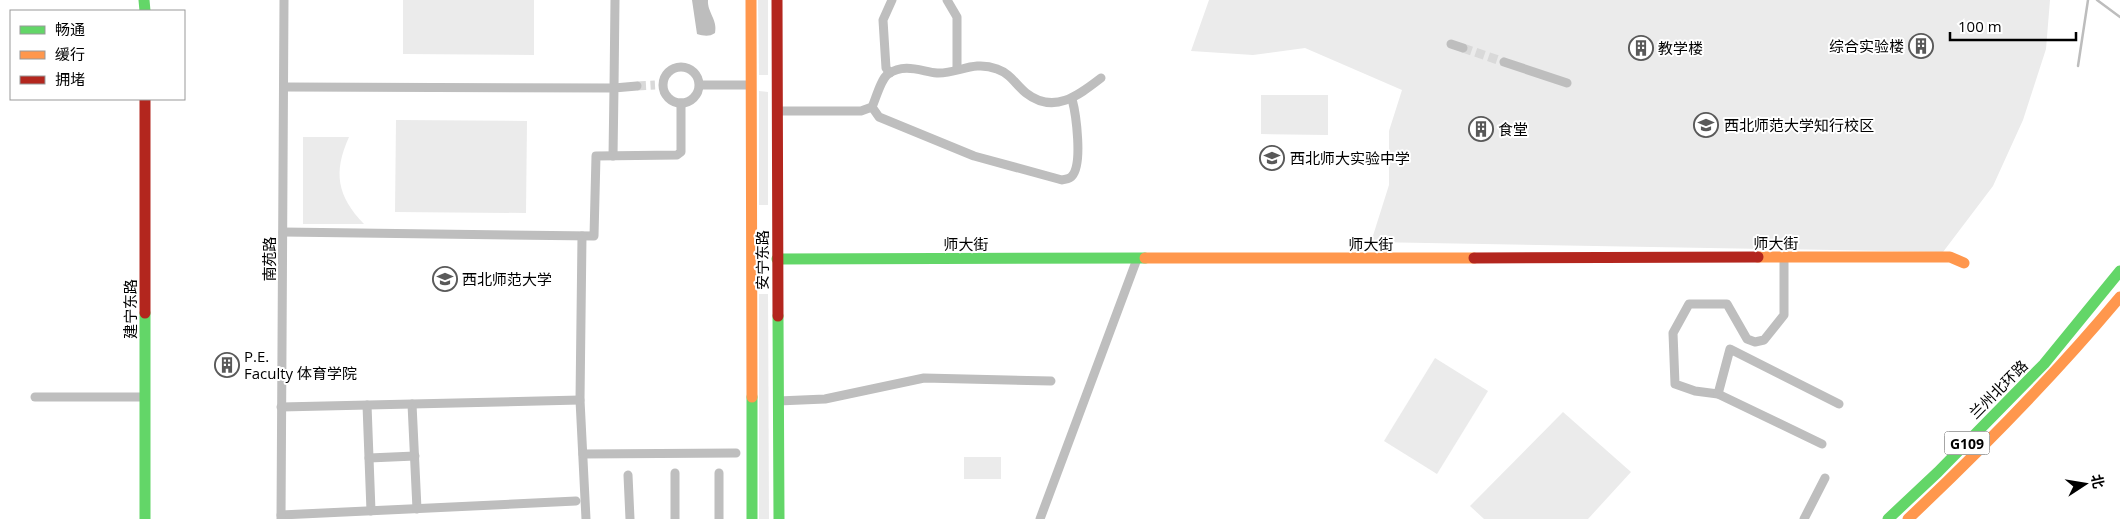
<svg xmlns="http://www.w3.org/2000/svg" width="2120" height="519" viewBox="0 0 2120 519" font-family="'Open Sans','Noto Sans SC',sans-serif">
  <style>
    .green { fill: #ebebeb }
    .water { fill: #bdbdbd }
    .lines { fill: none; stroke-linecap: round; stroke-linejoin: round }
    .stream { stroke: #bdbdbd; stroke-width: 2.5 }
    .street-tunnel { stroke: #d9d9d9; stroke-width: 9; stroke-dasharray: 9 4.5; stroke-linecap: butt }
    .street { stroke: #bebebe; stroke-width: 9 }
    .fast { stroke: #63d668; stroke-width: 11 }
    .slow { stroke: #ff974d; stroke-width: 11 }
    .jam { stroke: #b3261e; stroke-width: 11 }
    .labels { text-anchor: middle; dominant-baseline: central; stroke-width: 4; stroke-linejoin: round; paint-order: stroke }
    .shield { fill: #fff; stroke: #4c4c4c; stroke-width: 1 }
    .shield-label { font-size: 14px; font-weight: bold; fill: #000 }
    .poi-label { font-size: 15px; fill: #000; stroke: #fff; text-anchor: start }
    .street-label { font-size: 15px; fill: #000; stroke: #fff }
  </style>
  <rect width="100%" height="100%" fill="#fff"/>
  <g class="green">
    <polygon points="403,0 534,0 534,55 403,54"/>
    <polygon points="758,0 768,0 768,75 759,75"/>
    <polygon points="1209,0 2050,0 2046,49 2023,120 1993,186 1943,252 1371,242 1389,185 1389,131 1402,90 1305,48 1253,55 1191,51"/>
    <polygon points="759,91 768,92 768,205 759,205"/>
    <polygon points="1261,95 1328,95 1328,135 1261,134"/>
    <polygon points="396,120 527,121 526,213 395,212"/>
    <path d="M303,137H349C333,172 337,196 364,224H303Z"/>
    <polygon points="759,294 768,294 769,519 759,519"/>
    <polygon points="1435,358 1488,391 1437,474 1384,441"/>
    <polygon points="1563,412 1631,472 1588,519 1484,519 1470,506"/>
    <rect x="964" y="457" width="37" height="22"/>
  </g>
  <path class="water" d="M692,0H708C707,12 718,20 715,33C709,37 704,36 697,34Z"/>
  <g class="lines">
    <g class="stream">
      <polyline points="2097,0 2120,17"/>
      <polyline points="2078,66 2088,0"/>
    </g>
    <g class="street-tunnel">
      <polyline points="1463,48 1504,62"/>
      <polyline points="637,86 655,85"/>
    </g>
    <g class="street">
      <polyline points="947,0 957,17 957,69"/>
      <polyline points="1451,44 1463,48"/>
      <polyline points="1504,62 1567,83"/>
      <circle cx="681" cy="85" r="18"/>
      <polyline points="890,73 886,68 883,20 892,0"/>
      <polyline points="700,85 751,85"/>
      <polyline points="284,87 614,88 615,0"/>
      <path d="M872,107L879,117L974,156L1062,180C1066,179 1070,179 1072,176C1083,164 1076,114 1072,99"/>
      <path d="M777,111H861L872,107C876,98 881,79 888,74C905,63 920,71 937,73C958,74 973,60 997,69C1011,74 1015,84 1026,93C1054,115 1079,95 1101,78"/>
      <polyline points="613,156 614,88 637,86"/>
      <polyline points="283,232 594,236 596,156 677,155 681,152 681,103"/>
      <polyline points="582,236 580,400 586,519"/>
      <polyline points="1784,258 1784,315 1764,340 1755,342 1747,339 1727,304 1689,304 1673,333 1675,384 1695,391 1718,394 1822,444"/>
      <polyline points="1718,394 1730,349 1839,404"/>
      <polyline points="35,397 145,397"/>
      <polyline points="778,401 825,399 924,378 1051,381"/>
      <polyline points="412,404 417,509"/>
      <polyline points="367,405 371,511"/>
      <polyline points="281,407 580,400"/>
      <polyline points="583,454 736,453"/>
      <polyline points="369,458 415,456"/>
      <polyline points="719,473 719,519"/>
      <polyline points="628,475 630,519"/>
      <polyline points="281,515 576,501"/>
      <polyline points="281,519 284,0"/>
      <polyline points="675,519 675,473"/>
      <polyline points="1040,519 1137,259"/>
      <polyline points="1804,519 1825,478"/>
    </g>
    <g class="fast">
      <polyline points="144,0 145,11"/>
      <polyline points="777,259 1145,258"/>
      <polyline points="145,313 145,519"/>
      <polyline points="778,316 779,519"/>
      <polyline points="752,397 752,519"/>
      <polyline points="1888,519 1938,472 2044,364 2120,271"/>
    </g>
    <g class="slow">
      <polyline points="751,0 752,397"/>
      <polyline points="1758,257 1950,257 1964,263"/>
      <polyline points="1145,258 1474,258"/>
      <path d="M1908,519C1982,449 2055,375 2120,297"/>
    </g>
    <g class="jam">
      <polyline points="777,0 778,316"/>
      <polyline points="145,99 145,313"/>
      <polyline points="1474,258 1758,257"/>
    </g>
  </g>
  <defs>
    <symbol id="building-ring" viewBox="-11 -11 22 22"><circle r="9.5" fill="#fff" stroke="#595959" stroke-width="1.5"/><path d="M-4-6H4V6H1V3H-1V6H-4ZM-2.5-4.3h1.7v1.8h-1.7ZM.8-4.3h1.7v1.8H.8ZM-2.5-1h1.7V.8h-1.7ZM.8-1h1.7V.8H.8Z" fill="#595959"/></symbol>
    <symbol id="university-ring" viewBox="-11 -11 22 22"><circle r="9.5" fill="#fff" stroke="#595959" stroke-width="1.5"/><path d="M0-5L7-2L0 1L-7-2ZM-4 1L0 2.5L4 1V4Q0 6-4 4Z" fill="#595959"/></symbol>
    <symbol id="school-ring" viewBox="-11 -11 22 22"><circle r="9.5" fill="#fff" stroke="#595959" stroke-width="1.5"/><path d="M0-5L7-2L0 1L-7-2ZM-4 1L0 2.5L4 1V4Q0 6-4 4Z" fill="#595959"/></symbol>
  </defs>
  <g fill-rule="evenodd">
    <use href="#building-ring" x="1907" y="32" width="28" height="28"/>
    <use href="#building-ring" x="1627" y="34" width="28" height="28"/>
    <use href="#university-ring" x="1692" y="111" width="28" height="28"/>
    <use href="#building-ring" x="1467" y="115" width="28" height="28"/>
    <use href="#school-ring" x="1258" y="144" width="28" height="28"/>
    <use href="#university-ring" x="431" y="265" width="28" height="28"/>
    <use href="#building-ring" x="213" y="351" width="28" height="28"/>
  </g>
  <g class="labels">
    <rect class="shield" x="1944.5" y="431.5" width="45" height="23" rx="4"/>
    <g class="shield-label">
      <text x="1967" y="443">G109</text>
    </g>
    <g class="poi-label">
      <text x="1904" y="46" text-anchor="end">综合实验楼</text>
      <text x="1658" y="48">教学楼</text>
      <text x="1724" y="125">西北师范大学知行校区</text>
      <text x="1498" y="129">食堂</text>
      <text x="1290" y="158">西北师大实验中学</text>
      <text x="462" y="279">西北师范大学</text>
      <text x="244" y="356">P.E.<tspan x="244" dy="17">Faculty 体育学院</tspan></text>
    </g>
    <g class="street-label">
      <text x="1776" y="243">师大街</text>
      <text x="966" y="244">师大街</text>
      <text x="1371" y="244">师大街</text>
      <text transform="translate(269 259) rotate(-90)">南苑路</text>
      <text transform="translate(762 260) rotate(-90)">安宁东路</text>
      <text transform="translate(130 309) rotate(-90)">建宁东路</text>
      <text transform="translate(1998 389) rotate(-45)">兰州北环路</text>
    </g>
  </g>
  <rect x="10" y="10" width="175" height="90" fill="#ffffff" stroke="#999999"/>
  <rect x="20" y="26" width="25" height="8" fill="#63d668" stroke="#999999"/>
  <text x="55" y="35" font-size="15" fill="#000000">畅通</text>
  <rect x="20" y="51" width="25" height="8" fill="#ff974d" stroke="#999999"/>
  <text x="55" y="60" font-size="15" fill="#000000">缓行</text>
  <rect x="20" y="76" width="25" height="8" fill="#b3261e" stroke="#999999"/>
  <text x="55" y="85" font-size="15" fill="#000000">拥堵</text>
  <g transform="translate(2085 484) rotate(78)" stroke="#ffffff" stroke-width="4" paint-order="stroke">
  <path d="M0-4L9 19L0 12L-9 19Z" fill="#000000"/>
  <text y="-8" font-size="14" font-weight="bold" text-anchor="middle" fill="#000000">北</text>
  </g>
  <path d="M1950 32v8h126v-8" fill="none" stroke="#000000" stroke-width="2.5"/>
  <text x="1958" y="32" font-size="15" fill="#000000" stroke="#ffffff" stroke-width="4" paint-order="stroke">100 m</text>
</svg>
